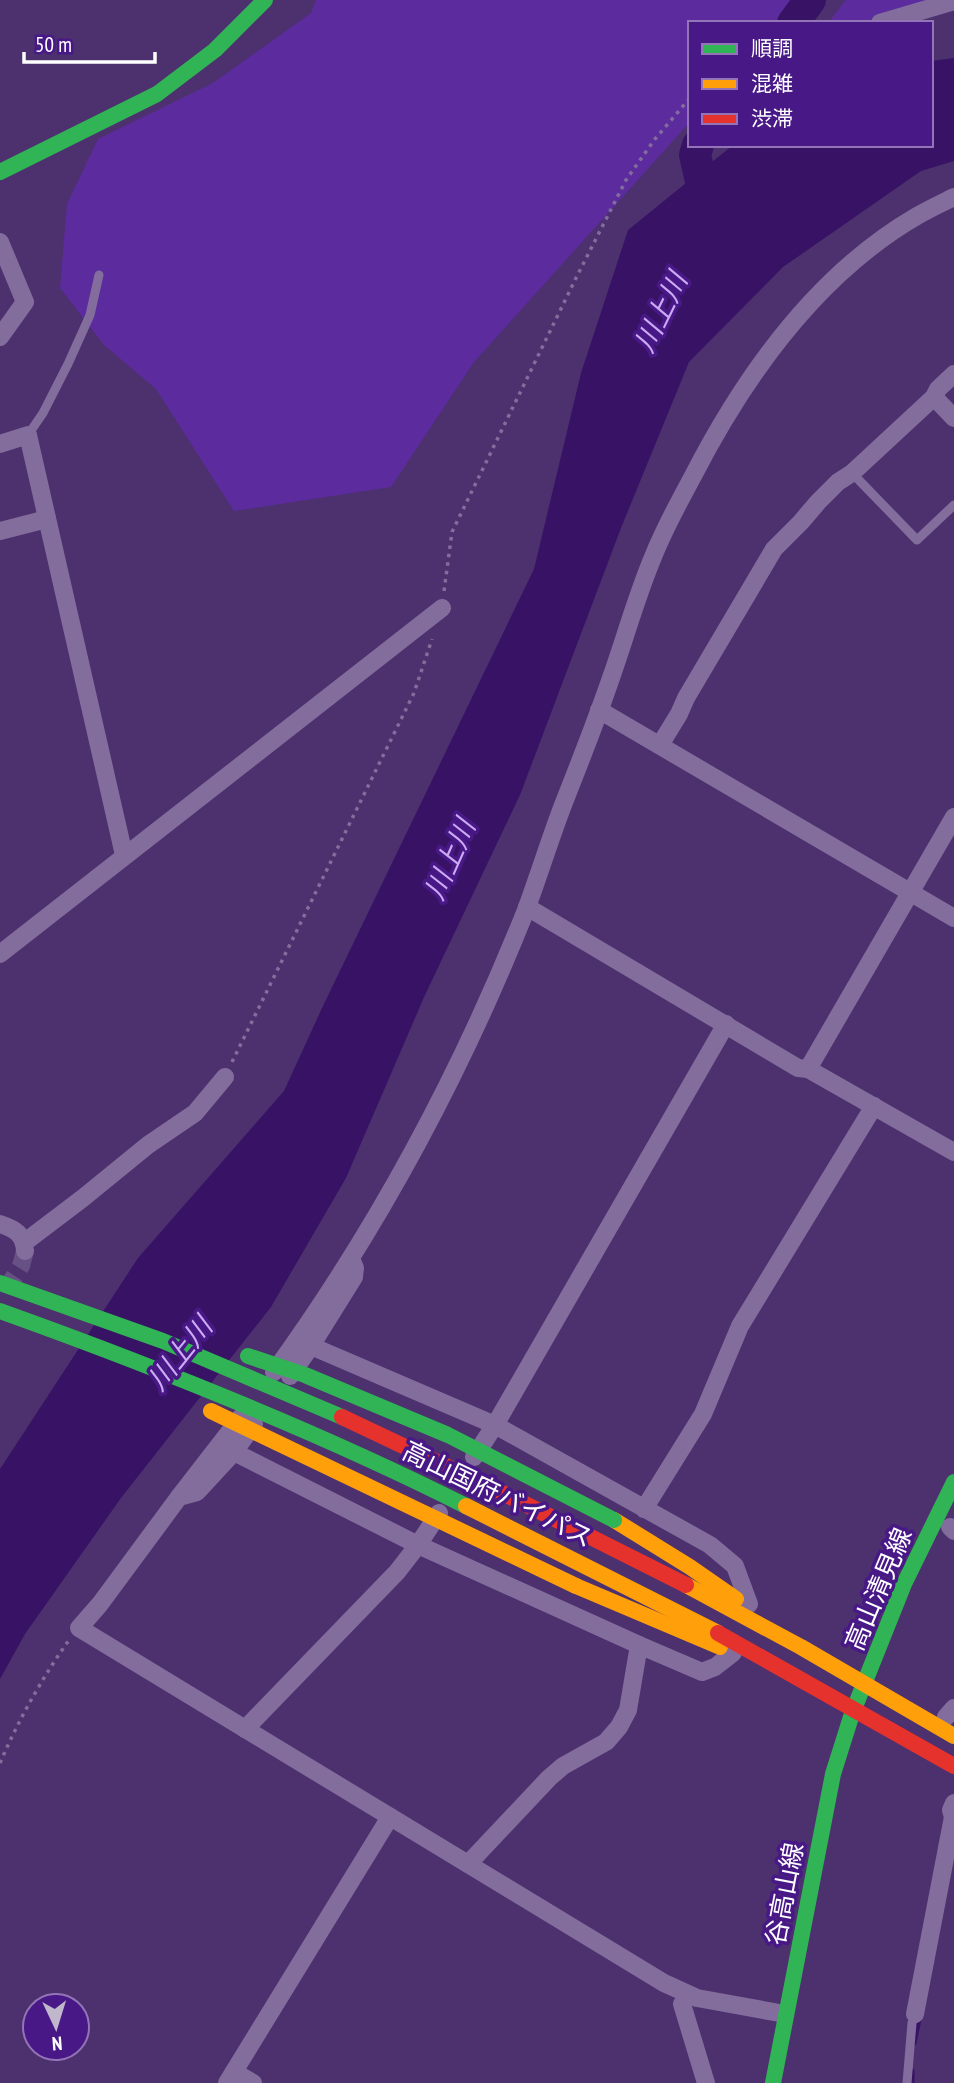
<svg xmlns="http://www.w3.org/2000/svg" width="954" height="2083" viewBox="0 0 954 2083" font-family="'PT Sans Narrow','Noto Sans JP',sans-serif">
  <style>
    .green { fill: #5c2c9e }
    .water { fill: #381365 }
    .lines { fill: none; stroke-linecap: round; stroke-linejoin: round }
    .stream { stroke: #381365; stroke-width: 5 }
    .river { stroke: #381365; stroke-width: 32 }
    .street-tunnel { stroke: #675084; stroke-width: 18; stroke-dasharray: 18 9; stroke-linecap: butt }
    .path { stroke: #826d9c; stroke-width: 3.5; stroke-dasharray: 3.5 5; stroke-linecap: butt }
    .lane { stroke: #826d9c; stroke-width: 9 }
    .street { stroke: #826d9c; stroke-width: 18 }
    .fast { stroke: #30b455; stroke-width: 16 }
    .slow { stroke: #ff9f0a; stroke-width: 16 }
    .fast-bridge { stroke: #30b455; stroke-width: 16 }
    .slow-bridge { stroke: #ff9f0a; stroke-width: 16 }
    .jam-bridge { stroke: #e5322d; stroke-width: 16 }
    .labels { text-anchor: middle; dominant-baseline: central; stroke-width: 7; stroke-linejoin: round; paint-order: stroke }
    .street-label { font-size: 26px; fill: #fff; stroke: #491887 }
    .water-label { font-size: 28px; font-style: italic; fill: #caabf4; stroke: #491887 }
  </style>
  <rect width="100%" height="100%" fill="#4c316e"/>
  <g class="green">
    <polygon points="316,0 815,0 790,23 690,23 690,122 474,362 391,487 234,511 156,389 104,345 60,288 67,204 98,139 213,83 311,13"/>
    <polygon points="846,0 954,0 880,23 828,23"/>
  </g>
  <polygon class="water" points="954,58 954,161 921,171 783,267 689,362 621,528 520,795 425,995 346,1178 271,1307 121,1498 25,1634 0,1679 0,1469 138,1258 284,1091 322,1008 534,569 581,373 628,230 733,145 931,145 931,61"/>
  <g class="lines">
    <g class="stream">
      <polyline points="914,2043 920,2015"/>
      <polyline points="912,2083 912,2071"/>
    </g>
    <g class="river">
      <polyline points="793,23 810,0"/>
      <polyline points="698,145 695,155 703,190 703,215"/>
    </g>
    <polyline class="street-tunnel" points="5,1291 21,1266 25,1251"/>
    <g class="path">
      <polyline points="444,591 452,532 576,278 626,180 655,139 690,98"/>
      <polyline points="232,1062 414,693 432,639"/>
      <path d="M0,1763C18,1721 42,1678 69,1640"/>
    </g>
    <g class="lane">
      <polyline points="28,435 43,413 68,364 90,315 99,275"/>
      <polyline points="852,473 917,540 954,505"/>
      <polyline points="907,2083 912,2023 915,2014"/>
    </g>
    <g class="street">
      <polyline points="880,23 954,1"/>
      <polyline points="0,242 25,302 0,337"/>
      <polyline points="934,397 954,418"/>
      <polyline points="0,444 28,435 124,855"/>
      <polyline points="0,531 47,519"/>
      <polyline points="599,710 954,918"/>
      <polyline points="660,745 679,714 686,698 774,549 801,522 818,502 838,482 852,473 934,397 938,389 954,374"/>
      <polyline points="527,907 798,1068 808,1069 954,1152"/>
      <polyline points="0,954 442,608"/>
      <polyline points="808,1069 954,817"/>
      <path d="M0,1224C15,1229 24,1234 25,1251"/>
      <polyline points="25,1242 83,1198 148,1145 195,1113 225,1077"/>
      <polyline points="311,1346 354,1277 355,1268 351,1258"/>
      <path d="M274,1372C377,1230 461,1073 526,910C539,875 550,839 563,805C580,762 597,719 612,675C626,635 637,595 653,557C664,529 679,502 693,476C745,375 817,274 917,216C929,209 942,203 954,197"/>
      <polyline points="290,1376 311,1346 495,1425 710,1545 735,1566 749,1604"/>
      <polyline points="254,1424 234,1452 418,1545 639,1645"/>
      <polyline points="234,1452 197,1492 179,1497 100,1604 79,1628 664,1983 697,1998 785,2014"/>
      <polyline points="474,1457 495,1425 726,1024"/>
      <polyline points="179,1497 241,1417"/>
      <polyline points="644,1509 703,1414 740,1326 874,1106"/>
      <polyline points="950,1527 954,1531"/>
      <polyline points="946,1717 954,1708"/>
      <polyline points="245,1729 397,1572 418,1545 439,1513"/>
      <polyline points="468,1864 549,1778 563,1766 606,1742 619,1727 628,1710 639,1645 702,1672 715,1667 733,1653"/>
      <polyline points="682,2004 706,2083"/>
      <polyline points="915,2014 953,1817 951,1810 954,1803"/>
      <polyline points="234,2072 253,2083"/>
      <polyline points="227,2083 390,1817"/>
    </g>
    <g class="fast">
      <polyline points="0,172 157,94 215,50 265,0"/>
      <polyline points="856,1704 904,1584 954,1482"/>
      <polyline points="773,2083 833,1774 851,1717"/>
    </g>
    <g class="slow">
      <polyline points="614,1520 690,1567 736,1599"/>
      <polyline points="576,1586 720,1647"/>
    </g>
    <g class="fast-bridge">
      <polyline points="0,1283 163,1341 342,1417"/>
      <path d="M0,1311C159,1368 315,1430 466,1506"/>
      <polyline points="248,1356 305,1375 448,1435 614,1520"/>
    </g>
    <g class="slow-bridge">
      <polyline points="211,1411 576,1586"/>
      <polyline points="466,1506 718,1633"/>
      <polyline points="686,1585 801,1647 954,1736"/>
    </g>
    <g class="jam-bridge">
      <polyline points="342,1417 517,1500 686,1585"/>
      <polyline points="718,1633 954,1766"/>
    </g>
  </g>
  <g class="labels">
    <g class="street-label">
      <text transform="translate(498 1494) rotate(26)">高山国府バイパス</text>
      <text transform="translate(878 1589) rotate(-67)">高山清見線</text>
      <text transform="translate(784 1894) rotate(-79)">谷高山線</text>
    </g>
    <g class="water-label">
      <text transform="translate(660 312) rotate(-64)">川上川</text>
      <text transform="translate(449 859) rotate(-66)">川上川</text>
      <text transform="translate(179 1353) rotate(-51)">川上川</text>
    </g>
  </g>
  <rect x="688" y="21" width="245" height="126" fill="#491887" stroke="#9274b7" stroke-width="2"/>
  <rect x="702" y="44" width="35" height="10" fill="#30b455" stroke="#9274b7" stroke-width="2"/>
  <text x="751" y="56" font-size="21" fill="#ffffff">順調</text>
  <rect x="702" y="79" width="35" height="10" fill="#ff9f0a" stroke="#9274b7" stroke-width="2"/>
  <text x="751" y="91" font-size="21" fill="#ffffff">混雑</text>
  <rect x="702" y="114" width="35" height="10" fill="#e5322d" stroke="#9274b7" stroke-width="2"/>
  <text x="751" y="126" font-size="21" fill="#ffffff">渋滞</text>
  <g transform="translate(56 2027) rotate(176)"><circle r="33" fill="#491887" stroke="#9274b7" stroke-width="2"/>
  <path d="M0-5L12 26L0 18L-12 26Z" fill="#c0b7cc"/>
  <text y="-10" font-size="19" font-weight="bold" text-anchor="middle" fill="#ffffff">N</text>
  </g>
  <path d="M24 52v10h131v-10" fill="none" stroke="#ffffff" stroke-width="3.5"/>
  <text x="35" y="52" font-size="21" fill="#ffffff" stroke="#491887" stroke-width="5" paint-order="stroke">50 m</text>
</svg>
